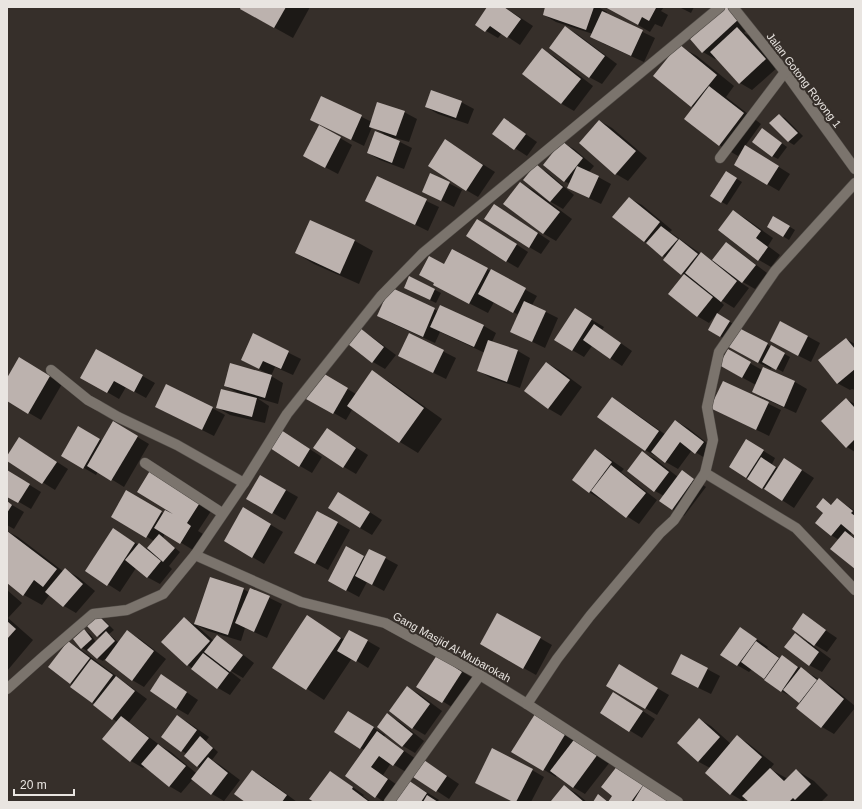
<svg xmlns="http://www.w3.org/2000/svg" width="862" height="809" viewBox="0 0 862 809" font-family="Helvetica,sans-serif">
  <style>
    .shadow { fill: #0007 }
    .building { fill: #bcb2ae }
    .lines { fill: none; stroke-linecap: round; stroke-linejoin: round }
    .minor-casing { stroke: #524d48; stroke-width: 11 }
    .minor { stroke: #7b746d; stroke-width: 10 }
    .labels { text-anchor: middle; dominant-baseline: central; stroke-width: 4; stroke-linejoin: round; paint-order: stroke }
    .street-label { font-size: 11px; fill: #e9e5e1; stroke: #362f2a }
  </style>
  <rect width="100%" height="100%" fill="#362f2a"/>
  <g class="shadow">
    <polygon points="242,7 310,7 293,38 241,9"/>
    <polygon points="488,7 504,7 533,26 520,45 502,33 498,38 476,25"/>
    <polygon points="546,7 598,7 607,12 606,14 655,38 644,62 604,44 592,37 593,34 556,22 544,15"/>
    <polygon points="607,7 664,7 661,11 668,15 662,27 655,24 650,32"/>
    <polygon points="679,7 694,7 691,13"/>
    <polygon points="726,7 752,25 744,33 750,36 778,67 752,90 740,83 717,58 715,59 703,52"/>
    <polygon points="565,27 577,34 617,64 602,84 589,77"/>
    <polygon points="679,46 697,56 734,86 726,97 761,124 745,146 790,174 779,191 767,184 744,150 743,149 738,156 719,145 694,108 692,106"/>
    <polygon points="543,50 555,57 593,86 574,111 562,104 524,74"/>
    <polygon points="321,97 372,122 404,112 417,119 409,142 395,138 394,139 412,148 404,169 380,160 368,153 384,134 372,127 364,146 311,120"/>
    <polygon points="461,102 474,109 468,124 438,114 426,107"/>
    <polygon points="779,115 785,118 803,136 794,145 789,142 771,123"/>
    <polygon points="504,119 537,142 527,156 493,134"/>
    <polygon points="600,121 612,128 647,158 628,181 616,174"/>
    <polygon points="768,133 787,147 778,159 772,156"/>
    <polygon points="340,138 352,145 338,174 317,163"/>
    <polygon points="562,142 574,149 594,166 589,172 611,184 601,204 568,188 570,184 564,181"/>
    <polygon points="457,148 495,172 478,197 466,190"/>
    <polygon points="536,166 548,173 574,195 563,209 551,202 525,180"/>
    <polygon points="431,174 462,190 454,207 423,191"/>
    <polygon points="732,176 742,182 727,205 711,196"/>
    <polygon points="378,178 439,207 428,231 367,201"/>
    <polygon points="520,183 533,190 572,219 556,241 544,234 505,204"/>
    <polygon points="629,198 642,205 672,230 670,232 701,254 713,261 726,244 738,251 767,273 755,289 741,281 740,282 749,288 734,308 721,300 720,301 724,305 717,314 735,325 726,340 709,329 716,317 715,316 709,323 697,316 684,275 666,258 644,241"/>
    <polygon points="733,211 745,218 773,238 768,246 780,255 771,267 759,260 719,230"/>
    <polygon points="506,212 550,241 541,254 529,247"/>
    <polygon points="774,217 795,230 789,240 768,227"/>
    <polygon points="310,221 355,241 373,251 359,284 314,264 296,253"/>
    <polygon points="490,227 528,252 518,268 506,261"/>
    <polygon points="453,251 537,296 532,305 558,318 545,348 512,332 519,315 494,302 488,313 453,295 445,266"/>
    <polygon points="410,277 441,293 436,303 411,291"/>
    <polygon points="390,289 438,311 441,306 484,326 496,333 492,342 518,351 530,358 520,388 491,378 479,371 485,353 440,332 435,343 391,323 378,316"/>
    <polygon points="587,317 604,327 602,330 632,351 622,366 592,346 584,357 572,350"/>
    <polygon points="781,322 820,343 811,362 783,348"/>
    <polygon points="737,328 790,357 783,372 772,366 771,369 740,353"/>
    <polygon points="360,330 372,337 396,355 385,369 373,362"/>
    <polygon points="409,334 456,358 446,379 399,356"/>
    <polygon points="253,335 301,359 293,375 275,367 271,376 283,383 278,404 257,398 269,406 265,423 230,415 218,408 240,394 225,386 270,375 242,360"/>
    <polygon points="846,339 855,344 855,390 852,389 850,390 837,383"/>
    <polygon points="96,350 155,383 146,398 126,387 119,399 81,377"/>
    <polygon points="728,351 762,370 763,368 795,382 807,389 796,413 765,399 753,392 756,385 732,372"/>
    <polygon points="19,359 62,384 41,420 7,400 7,380"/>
    <polygon points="547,363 559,370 582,387 561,416 549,409 526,391"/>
    <polygon points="372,372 390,382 442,419 418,453 400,442 353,408 346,420 308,398 322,374 356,394"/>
    <polygon points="723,382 781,410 769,436 711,408"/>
    <polygon points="612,398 624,405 666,435 676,421 688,428 716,450 708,460 692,450 678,469 645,450"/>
    <polygon points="846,399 855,404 855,452 847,447"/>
    <polygon points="156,407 212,408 225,415 214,436"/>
    <polygon points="114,423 149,444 124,487 98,471 96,475 62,455 79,427 103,441"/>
    <polygon points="327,429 368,455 356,474 344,467"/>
    <polygon points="293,438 322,457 312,473 300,466"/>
    <polygon points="32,446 68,469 55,490 7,460 7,458"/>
    <polygon points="759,448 775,458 772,464 779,469 785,459 814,478 794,508 730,466"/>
    <polygon points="595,450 607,457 624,469 621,472 657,500 639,524 589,492"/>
    <polygon points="642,452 655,459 678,477 682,471 706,487 684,516 672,509 664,496 655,491"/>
    <polygon points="152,470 213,508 198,531 203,534 193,550 165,533 163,538 180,552 169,566 172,569 160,584 147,577 136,568 120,592 87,571 125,537 139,545 148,549 154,541 112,516 126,492 164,514 167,509"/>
    <polygon points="7,471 41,492 31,509 7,495"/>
    <polygon points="261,476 298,497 285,520 248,498"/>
    <polygon points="837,499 855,511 855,534 852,532 850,535 855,538 855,568 839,540 831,535 824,513 823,500 832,505"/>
    <polygon points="351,500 382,520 372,535 360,528"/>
    <polygon points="7,502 24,512 14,529 7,525"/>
    <polygon points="244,509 283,532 264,564 225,541"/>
    <polygon points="318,512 350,530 328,570 295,552"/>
    <polygon points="7,531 18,537 64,572 66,570 78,577 95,591 76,613 64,606 50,594 42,605 24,595 7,582"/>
    <polygon points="346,548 366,558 370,550 398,565 384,591 367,582 359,597 342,588"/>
    <polygon points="210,578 243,589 249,592 251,589 282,604 267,638 245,628 241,641 208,631 196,625 214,641 217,637 229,644 254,663 243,678 231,671 231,672 241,680 230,695 218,688 188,665 163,642 184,619 195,625"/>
    <polygon points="7,590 22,603 8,618 33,640 7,671"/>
    <polygon points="498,614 552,645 536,675 481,644"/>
    <polygon points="803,615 837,638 827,652 812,643 811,644 831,659 822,672 809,665 795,634 808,642 809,640"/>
    <polygon points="98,616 104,620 114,630 109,634 119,643 128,632 140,639 166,659 144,687 132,680 105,659 103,661 97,658 89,650 87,651 82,648 84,630 90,634 96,642 101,638 88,626"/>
    <polygon points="307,617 345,640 350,631 380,648 368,668 352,658 324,700 274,667"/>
    <polygon points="740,628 768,647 767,648 781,659 782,657 832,687 855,706 855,708 834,734 822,727 797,708 801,703 794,698 781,691 752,669 749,672 737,665"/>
    <polygon points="68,642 80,649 147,699 129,722 161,746 171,752 196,773 200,768 185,756 187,754 182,751 177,716 189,723 209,737 206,741 218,752 212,760 220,765 240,780 224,801 212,794 193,779 181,793 169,786 145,766 143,768 131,761 117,722 95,705 95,704 70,683"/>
    <polygon points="681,655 720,676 711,694 684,681"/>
    <polygon points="449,663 474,679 455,709 418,686"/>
    <polygon points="631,673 669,695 657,715 645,708"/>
    <polygon points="173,683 198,700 188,715 176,708"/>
    <polygon points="407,687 419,694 442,711 425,735 413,728"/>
    <polygon points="626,700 655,719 642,738 601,713"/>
    <polygon points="388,715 400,722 424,741 415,753 403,746 378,727"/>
    <polygon points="535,715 610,762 585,794 573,787 557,775 556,777 513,751"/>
    <polygon points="361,719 385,735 384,737 416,759 406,772 391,763 383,775 400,787 384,802 346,776 365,750 360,748"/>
    <polygon points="699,719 711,726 731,744 737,736 749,744 774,764 770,769 788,779 796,770 814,781 828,795 821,802 750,802 746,798 743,801 731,794 710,768 699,762 678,743"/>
    <polygon points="425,761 459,784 449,799 414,776"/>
    <polygon points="618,767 671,802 594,802 599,796 609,802 614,795"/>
    <polygon points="532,770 544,777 531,802 513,802"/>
    <polygon points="252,771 265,778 297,802 247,802"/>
    <polygon points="331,772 364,795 363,796 371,802 315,802"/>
    <polygon points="564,786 576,793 587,802 554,802"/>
    <polygon points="420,788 439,800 437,802 395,802"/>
  </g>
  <g class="building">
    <polygon points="241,7 286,7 274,28 240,9"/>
    <polygon points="487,7 504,7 521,19 507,38 490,26 485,32 475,25"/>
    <polygon points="545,7 594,7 586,30 543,15"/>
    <polygon points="605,7 655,7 656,8 649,21 642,17 638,25"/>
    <polygon points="725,7 730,7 740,18 702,53 690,39"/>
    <polygon points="602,11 643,30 631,56 590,37"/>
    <polygon points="565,26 605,56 589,78 549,48"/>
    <polygon points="737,27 766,59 739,84 710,52"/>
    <polygon points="679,44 717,75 691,107 653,76"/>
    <polygon points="542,48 581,79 561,104 522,74"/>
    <polygon points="709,86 744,113 719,146 684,119"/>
    <polygon points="431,90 462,101 456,118 425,107"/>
    <polygon points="321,96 362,115 351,140 310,120"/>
    <polygon points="377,102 405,111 396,136 369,127"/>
    <polygon points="779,114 798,133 788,142 769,123"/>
    <polygon points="504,118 526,134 514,150 492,134"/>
    <polygon points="599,120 636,151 615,175 579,143"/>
    <polygon points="319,125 341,137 325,168 303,156"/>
    <polygon points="762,128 782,143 772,157 752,142"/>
    <polygon points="375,131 400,141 392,163 367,153"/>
    <polygon points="445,139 483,165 466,191 428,166"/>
    <polygon points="562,141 583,158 564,182 543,165"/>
    <polygon points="745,145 779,166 767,185 734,165"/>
    <polygon points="536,164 563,187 550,202 523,180"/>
    <polygon points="577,166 599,176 589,198 567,188"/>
    <polygon points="726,171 737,178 721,203 710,196"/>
    <polygon points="430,173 450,182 441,201 422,192"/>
    <polygon points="377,176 427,199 415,225 365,201"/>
    <polygon points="520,182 560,212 543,234 503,204"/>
    <polygon points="629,197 660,222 644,242 612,217"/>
    <polygon points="494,204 538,233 529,248 484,219"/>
    <polygon points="733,210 761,231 756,238 768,247 758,261 718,230"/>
    <polygon points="773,216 790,226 783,237 767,227"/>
    <polygon points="477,219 517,244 506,262 466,236"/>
    <polygon points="310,220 355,240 340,274 295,253"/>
    <polygon points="661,226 678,239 662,257 646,243"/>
    <polygon points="679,239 698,254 681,275 663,260"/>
    <polygon points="726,242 756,265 742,283 712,260"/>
    <polygon points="452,249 488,268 469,304 433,285 434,283 419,275 429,256 444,264"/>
    <polygon points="701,252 737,281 721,302 685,273"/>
    <polygon points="491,269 526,288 513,313 478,294"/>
    <polygon points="684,274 713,297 697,317 668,294"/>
    <polygon points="409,276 435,289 430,300 404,288"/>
    <polygon points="390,287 435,308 423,337 377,316"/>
    <polygon points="524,301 546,311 532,342 510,332"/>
    <polygon points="440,305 484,325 474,347 430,327"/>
    <polygon points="575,308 592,319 572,351 554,340"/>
    <polygon points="717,313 730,321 720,337 708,330"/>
    <polygon points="780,321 808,336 798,356 770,341"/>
    <polygon points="594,324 621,343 610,359 583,340"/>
    <polygon points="737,327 768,343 758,363 727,346"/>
    <polygon points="360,328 384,347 372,363 348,344"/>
    <polygon points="253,333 289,351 281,369 263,361 259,369 241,360"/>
    <polygon points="409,333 444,350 433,373 398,356"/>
    <polygon points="846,338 855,349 855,369 837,384 818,360"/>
    <polygon points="488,340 518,350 507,382 477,371"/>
    <polygon points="771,345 785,353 776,370 762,362"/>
    <polygon points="96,349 143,375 134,392 114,381 107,393 80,378"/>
    <polygon points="728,349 751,362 742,378 719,365"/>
    <polygon points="19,357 50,376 28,414 7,401 7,378"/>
    <polygon points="546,362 570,380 548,409 524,391"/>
    <polygon points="230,363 272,375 265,398 224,386"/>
    <polygon points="763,367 795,381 784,407 752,392"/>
    <polygon points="372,370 424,408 399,443 347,406"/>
    <polygon points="321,372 348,388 333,414 306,399"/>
    <polygon points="723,381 769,402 756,430 710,408"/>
    <polygon points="166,384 213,407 202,430 155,407"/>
    <polygon points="221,389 257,398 252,417 216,408"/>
    <polygon points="612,397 659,431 645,451 597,417"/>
    <polygon points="846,398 855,408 855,439 846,448 821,421"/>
    <polygon points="675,420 704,442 695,454 680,442 665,463 651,452"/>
    <polygon points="113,421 138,436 111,481 87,466"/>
    <polygon points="78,426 100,439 83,469 61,456"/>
    <polygon points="327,428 356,448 343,468 313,448"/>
    <polygon points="281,430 310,449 299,467 270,448"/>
    <polygon points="19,437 57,462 42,484 7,461 7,456"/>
    <polygon points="746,439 764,450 746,478 729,467"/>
    <polygon points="595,449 612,462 589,493 572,480"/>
    <polygon points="642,451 669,472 654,492 627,471"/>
    <polygon points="761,457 776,467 762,489 747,479"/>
    <polygon points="784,458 802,470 782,501 764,489"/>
    <polygon points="611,465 646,493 626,518 591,491"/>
    <polygon points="151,469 201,501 187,523 191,526 180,544 154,528 165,510 173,514 137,492"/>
    <polygon points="7,470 30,484 18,503 7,497"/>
    <polygon points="682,470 694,479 672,510 659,501"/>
    <polygon points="260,475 286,490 272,514 246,499"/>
    <polygon points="126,490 162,511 146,538 111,517"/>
    <polygon points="338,492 370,512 360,528 328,508"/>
    <polygon points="823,498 831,505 837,498 853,511 851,513 855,516 855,534 854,535 841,524 831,536 815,523 823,513 816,507"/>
    <polygon points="7,501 12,505 7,513"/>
    <polygon points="243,507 271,524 252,558 224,541"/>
    <polygon points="317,511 338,522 315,564 294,553"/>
    <polygon points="113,528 135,543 107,586 85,571"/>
    <polygon points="7,531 57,569 43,587 34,580 23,596 7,583"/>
    <polygon points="845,531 855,539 855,569 830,549"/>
    <polygon points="159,534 175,548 163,562 147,548"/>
    <polygon points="139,543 161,561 147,578 125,560"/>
    <polygon points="346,546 364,556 346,591 328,581"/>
    <polygon points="369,549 386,557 372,585 355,576"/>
    <polygon points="65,568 83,584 63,607 45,592"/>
    <polygon points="210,577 244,588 228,635 194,624"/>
    <polygon points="250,588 270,596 254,632 235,623"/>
    <polygon points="497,613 541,637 523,669 480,644"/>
    <polygon points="803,613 826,630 814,646 792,629"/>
    <polygon points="98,615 109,626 97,637 87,626"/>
    <polygon points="307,615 341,638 306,690 272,668"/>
    <polygon points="184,617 210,641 187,666 161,642"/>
    <polygon points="7,621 16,629 7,639"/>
    <polygon points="740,627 757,639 737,666 720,655"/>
    <polygon points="84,629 92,639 81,649 73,639"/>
    <polygon points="127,630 154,651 132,681 105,660"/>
    <polygon points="349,630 368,640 356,662 337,651"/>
    <polygon points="106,631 115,641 97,659 87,650"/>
    <polygon points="795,633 819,652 809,666 784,647"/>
    <polygon points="217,635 243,655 230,672 204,652"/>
    <polygon points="68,641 90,658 70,684 48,667"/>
    <polygon points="756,641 779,658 764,679 741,662"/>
    <polygon points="203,653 229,673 217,689 191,669"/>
    <polygon points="681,654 708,668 698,688 671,674"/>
    <polygon points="437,655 462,672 442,703 416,687"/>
    <polygon points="782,655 798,667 781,692 764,680"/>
    <polygon points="91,659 113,675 92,703 70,687"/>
    <polygon points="619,664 658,688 645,709 606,686"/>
    <polygon points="801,667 817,680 799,703 783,690"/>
    <polygon points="161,674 187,692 176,709 150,691"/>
    <polygon points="116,676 135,691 112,720 93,705"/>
    <polygon points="819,678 844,699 821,728 796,708"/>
    <polygon points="407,686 430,704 412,729 389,711"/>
    <polygon points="613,692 643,711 629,732 600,713"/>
    <polygon points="348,711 374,727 360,749 334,732"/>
    <polygon points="387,713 413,734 402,747 377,727"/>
    <polygon points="535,714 566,733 543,771 511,752"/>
    <polygon points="177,715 197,730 181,752 161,737"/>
    <polygon points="121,716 149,738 130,762 102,739"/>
    <polygon points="699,718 720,737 698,762 677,743"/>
    <polygon points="377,731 404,751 393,766 379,756 371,767 388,779 375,798 345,776"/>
    <polygon points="737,735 762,757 730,795 705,773"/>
    <polygon points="200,736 213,748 197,767 184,756"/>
    <polygon points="576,737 598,754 573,788 550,771"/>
    <polygon points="158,744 186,766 169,787 141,764"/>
    <polygon points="492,748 533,769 516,802 513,802 475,783"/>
    <polygon points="208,757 228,773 211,795 191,779"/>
    <polygon points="424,760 447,776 436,792 413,777"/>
    <polygon points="618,765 644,784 631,802 593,802 598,794 608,802 612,796 601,787"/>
    <polygon points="770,768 784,781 796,769 811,784 795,800 793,798 789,802 749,802 742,796"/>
    <polygon points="252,770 287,795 282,802 245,802 234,794"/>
    <polygon points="330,771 353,787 352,789 368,801 368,802 314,802 309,799"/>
    <polygon points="408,780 427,793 421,802 394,802"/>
    <polygon points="644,784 671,802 633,802"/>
    <polygon points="564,785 584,802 552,802 551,801"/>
    <polygon points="427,795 438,802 423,802"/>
  </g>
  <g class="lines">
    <defs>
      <g id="minor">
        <polyline points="733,7 785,72 855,169"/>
        <polyline points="720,158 785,72"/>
        <polyline points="51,370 88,400 99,406 118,417 177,445 244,483"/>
        <polyline points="145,463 222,513"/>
        <polyline points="705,473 796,528 855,590"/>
        <polyline points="195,555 301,602 385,623 480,675 527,704 678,802"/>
        <polyline points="7,689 44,656 93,614 127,610 163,594 195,555 244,483 287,414 381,296 423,253 720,7"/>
        <polyline points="527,704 557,659 590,616 660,533 674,520 705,473 713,440 707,407 719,352 775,271 855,183"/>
        <polyline points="389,802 480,675"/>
      </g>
    </defs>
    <use href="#minor" class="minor-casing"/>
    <use href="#minor" class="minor"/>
  </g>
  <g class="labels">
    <g class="street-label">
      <text transform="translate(804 80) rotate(53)">Jalan Gotong Royong 1</text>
      <text transform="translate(452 647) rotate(29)">Gang Masjid Al-Mubarokah</text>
    </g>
  </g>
  <rect width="862" height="809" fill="none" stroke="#e9e5e1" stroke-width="16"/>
  <path d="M14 789v6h60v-6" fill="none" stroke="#e9e5e1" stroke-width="2"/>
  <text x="20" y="789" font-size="12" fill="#e9e5e1" stroke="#362f2a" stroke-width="3" paint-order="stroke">20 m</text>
</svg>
